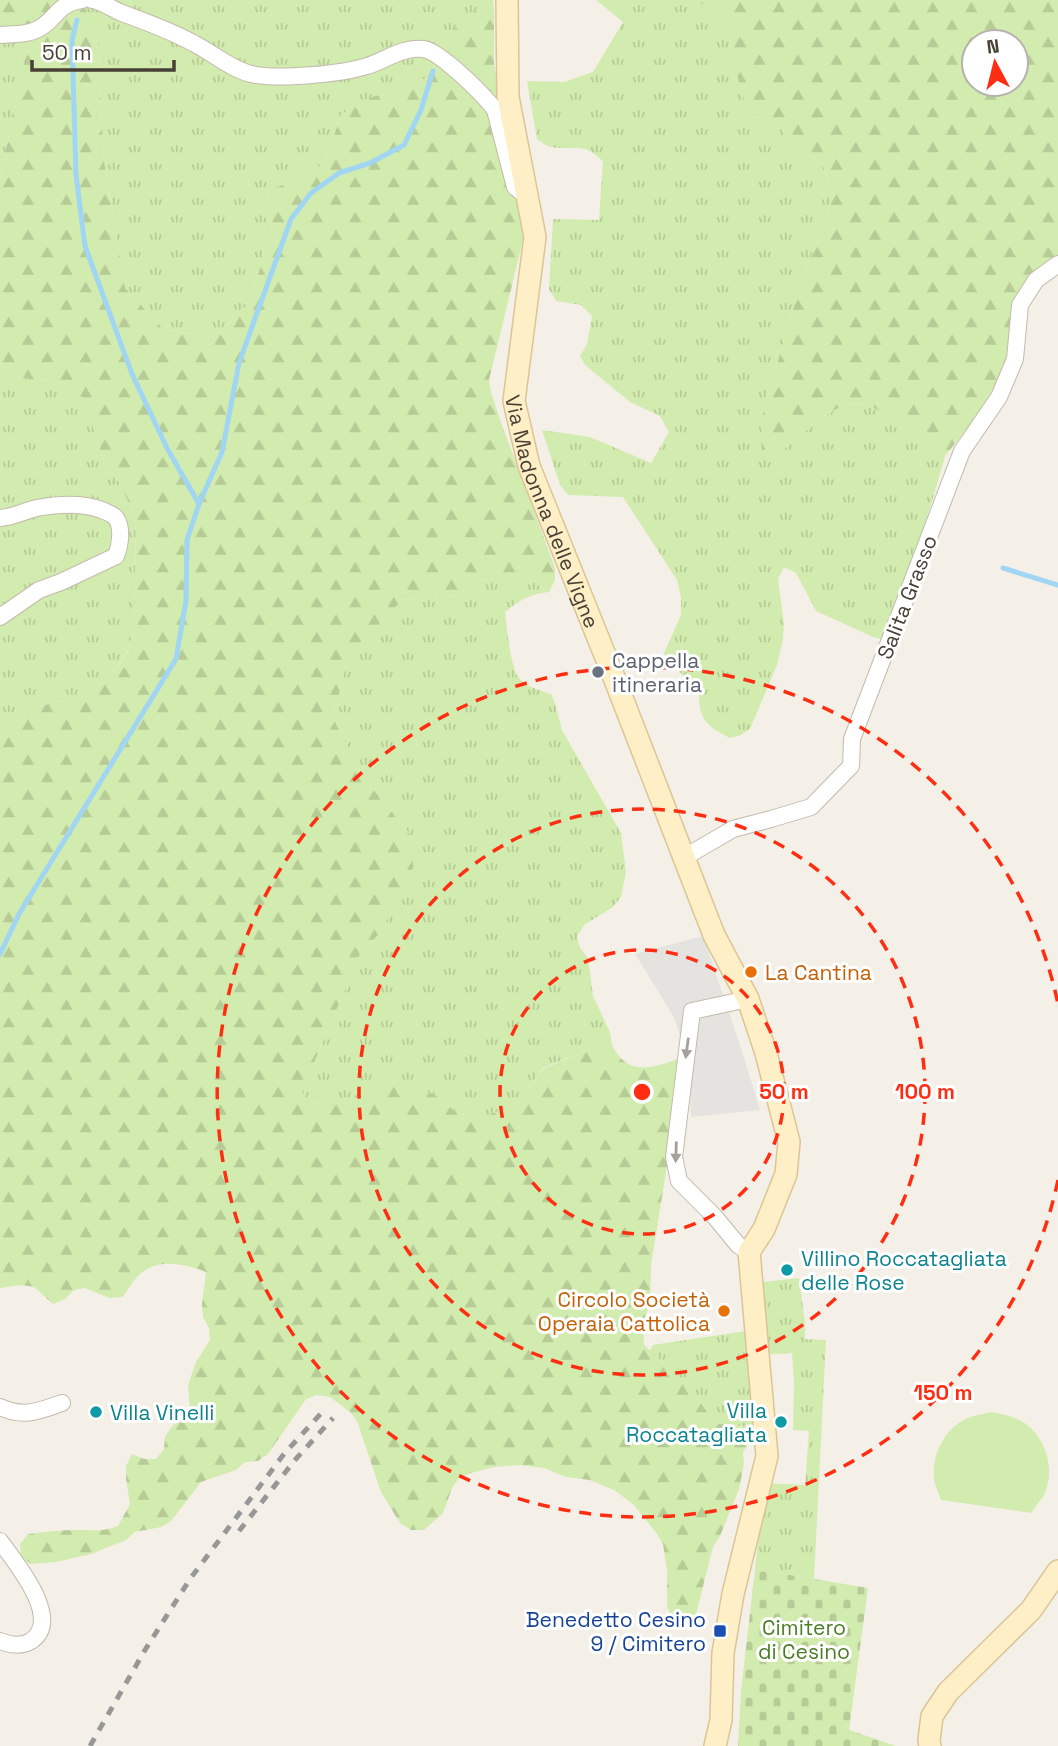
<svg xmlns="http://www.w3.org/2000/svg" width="1058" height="1746" viewBox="0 0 1058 1746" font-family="'Space Grotesk',sans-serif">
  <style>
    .grass { fill: url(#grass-tufts) }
    .forest { fill: url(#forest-firs); fill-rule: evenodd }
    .cemetery { fill: url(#cemetery-stones) }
    .pitch { fill: #d2ebae }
    .parking { fill: #e5e3df }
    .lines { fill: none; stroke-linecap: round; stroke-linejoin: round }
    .stream { stroke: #a0d5f4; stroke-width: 5 }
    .street-casing { stroke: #c3baac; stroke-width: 18 }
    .secondary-casing { stroke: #dac596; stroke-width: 24 }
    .street { stroke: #fff; stroke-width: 16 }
    .secondary { stroke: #ffefc6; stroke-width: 21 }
    .rail { stroke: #979797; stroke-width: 5; stroke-dasharray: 9 9; stroke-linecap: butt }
    .oneway { fill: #a4a09a }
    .ring { fill: none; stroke: #ff2e13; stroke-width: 3.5; stroke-dasharray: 12 9 }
    .worship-dot { fill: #6b7280; stroke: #fff; stroke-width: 2.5 }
    .food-dot { fill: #e8710a; stroke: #fff; stroke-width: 2.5 }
    .culture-dot { fill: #0f9aa8; stroke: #fff; stroke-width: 2.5 }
    .transit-dot { fill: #1a4fb4; stroke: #fff; stroke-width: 2.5 }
    .labels { text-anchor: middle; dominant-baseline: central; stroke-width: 6; stroke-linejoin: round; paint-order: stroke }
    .street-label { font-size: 21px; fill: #484035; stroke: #fff }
    .worship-label { font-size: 21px; fill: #5b616d; stroke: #fff; text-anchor: start }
    .food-label { font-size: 21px; fill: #c56008; stroke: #fff; text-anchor: start }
    .culture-label { font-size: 21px; fill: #0d838f; stroke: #fff; text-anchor: start }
    .transit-label { font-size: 21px; fill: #164399; stroke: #fff; text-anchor: end }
    .park-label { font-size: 21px; fill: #4a7d25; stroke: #fff }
    .centre { fill: #ff2e13; stroke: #fff; stroke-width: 3.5 }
    .ring-label { font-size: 21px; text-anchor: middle; font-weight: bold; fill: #ff2e13; stroke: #fff; stroke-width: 6; stroke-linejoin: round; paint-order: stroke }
  </style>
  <defs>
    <pattern id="grass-tufts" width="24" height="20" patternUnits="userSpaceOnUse" patternTransform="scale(1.75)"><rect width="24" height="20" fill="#d2ebae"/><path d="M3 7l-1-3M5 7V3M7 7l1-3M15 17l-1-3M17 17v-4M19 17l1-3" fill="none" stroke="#b6cb96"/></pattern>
    <pattern id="forest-firs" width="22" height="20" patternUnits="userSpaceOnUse" patternTransform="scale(1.75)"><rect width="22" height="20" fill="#d2ebae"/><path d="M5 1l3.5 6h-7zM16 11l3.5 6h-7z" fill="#b6cb96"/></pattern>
    <pattern id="cemetery-stones" width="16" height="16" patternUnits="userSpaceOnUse" patternTransform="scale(1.75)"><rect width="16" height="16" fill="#d2ebae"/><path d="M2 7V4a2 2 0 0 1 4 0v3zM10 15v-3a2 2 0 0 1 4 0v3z" fill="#b6cb96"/></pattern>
  </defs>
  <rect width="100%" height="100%" fill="#f4f0e7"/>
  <g class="grass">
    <polygon points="82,0 493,0 494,7 463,15 428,78 362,101 341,115 325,162 303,180 269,189 263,259 249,303 212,338 163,329 125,288 104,161 97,36"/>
    <path d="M596,0H700V3L723,15L732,24L730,49L753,117L773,121L804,153L823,166L834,193L797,296L764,408L767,463L824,416L836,409L853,404L870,405L885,415H913L945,456C928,518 907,579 889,641L873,637L816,611L796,573L784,567L778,579L784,624L783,639L777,665L750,729L741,735L730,738C708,727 699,720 699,695L664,653L681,615V598L677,580L623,497L568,495L560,485L542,430L590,437L651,463L669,432L660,416L630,402L585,365L580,356L587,344L592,316L581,305L556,301L549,289L553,219L599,220L603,162C584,141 575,151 551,147C546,146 541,142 537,139L527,81L564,82L593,72L623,22Z"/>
    <polygon points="0,26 6,26 27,48 0,176"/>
    <polygon points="0,362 22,378 65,383 84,399 105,464 118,480 136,518 134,629 128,650 108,680 87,692 72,699 16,711 0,718"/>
    <path d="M515,576L528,578L549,592C531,594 519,600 505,612C507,628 510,662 517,675C523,686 540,690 551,694C557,706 558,717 562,730L621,833L626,872L621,897L613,907L584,925L577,936L580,948L588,958L593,996L610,1032L612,1045L589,1049L543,1068L522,1100L511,1107L476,1119L464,1118L435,1095L364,1089L345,1104L307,1102L302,1091L360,954L378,935L409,833L363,777L333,718L348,657L402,600L440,598L465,592L474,582Z"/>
    <polygon points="799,1278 805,1323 805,1339 826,1340 814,1579 755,1569 764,1483 805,1485 809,1431 793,1430 794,1383 792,1353 762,1355 755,1283"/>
    <polygon points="746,1331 757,1428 715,1423 686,1383 650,1351 653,1345"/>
  </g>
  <g class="forest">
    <path d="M0,0H82L97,36L104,161L125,288L163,329L212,338L249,303L263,259L269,189L303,180L325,162L341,115L361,101L428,78L463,14L494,7V64L520,206L523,240L489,380L491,392L503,428L555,568V580L549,592L528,578L515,576L474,582L466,592L440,598L402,600L348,657L333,718L363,777L409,833L414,849L411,879L378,935L360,954L302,1091L308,1102L345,1104L364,1089L375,1084L412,1085L435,1095L464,1118L476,1119L511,1107L522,1100L543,1069L589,1049L612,1045C628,1077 651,1068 679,1059L670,1147L651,1265L650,1302L643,1325L644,1345L687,1384L715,1423L758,1429L743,1452L744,1464L739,1489L720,1536L713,1547L694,1622L682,1625L672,1618L667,1606V1570L663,1544L657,1534L634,1505L614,1490L590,1480L566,1477L544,1468L519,1465L494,1467L471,1473L459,1478L452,1488L443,1513L424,1530H411L400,1523L381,1492L357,1421L350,1412L330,1397L317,1395L306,1399L268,1454L258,1461L245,1462L236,1470L201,1482L171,1521L161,1527L135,1532L126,1540L91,1554L56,1562L31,1564L21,1557L20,1544L28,1534C45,1532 62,1530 79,1530C95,1530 102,1532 118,1526L130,1504L126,1479V1466L132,1454L144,1459H156L164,1449L165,1437L172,1426L182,1419L190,1410L188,1385L196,1362L210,1340L209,1328L203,1317L202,1304L206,1272C183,1263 154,1257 136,1278C131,1284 127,1291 123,1297L109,1298L85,1288L74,1290L65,1299L53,1304L34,1287L22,1285L0,1288V718L16,711L72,699L87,692L108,680L128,651L134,629L136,518L118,480L105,464L84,399L65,383L22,378L0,362V176L27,48L7,27L0,26Z"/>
    <path d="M700,0H1058V257L1012,333L1003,372L975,419L945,456L913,415H885L870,405L853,404L836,409L824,416L767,464L762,452L761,435L764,408L797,296L834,193L823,166L804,153L773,121L753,117L746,107L730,49L731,24L723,15L700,3ZM974,42H1016V84H974Z"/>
  </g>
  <polygon class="cemetery" points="755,1569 868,1588 849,1730 896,1746 738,1746 741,1691"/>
  <path class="pitch" d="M991,1412C1002,1414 1013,1416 1023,1422C1046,1437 1056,1469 1044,1495C1040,1501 1035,1507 1031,1513L941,1500C939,1493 935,1486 934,1479C931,1454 946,1426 970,1417C976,1415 984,1414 991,1412Z"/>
  <polygon class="parking" points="703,936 741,1048 760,1110 691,1117 689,1066 674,1017 635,954"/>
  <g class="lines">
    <g class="stream">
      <polyline points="77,20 72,40 76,175 85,246 132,374 167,448 199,504"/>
      <polyline points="1003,568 1058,585"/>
      <polyline points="0,954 19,914 176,659 186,601 187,540 199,504 222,452 239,363 291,219 311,193 339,173 370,163 404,145 421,110 433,71"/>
    </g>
    <defs>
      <g id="street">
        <path d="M92,0C103,2 112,9 122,13C146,22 172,31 195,44C214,54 231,69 251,74C277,80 342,74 367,66C386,60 402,47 423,49C440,51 484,95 495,110L515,187L520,191L527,192"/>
        <path d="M0,35C13,34 28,35 40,28C57,18 58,3 82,0"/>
        <path d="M0,518C13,517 24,511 37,508C58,504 81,502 102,510C106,512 113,514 116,518C123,528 120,546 116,556L61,582L39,590L0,617"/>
        <polyline points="685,857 733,829 771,819 811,807 851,766 852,739 962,451 999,397 1015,359 1020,305 1036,280 1058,264"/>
        <polyline points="748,999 692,1011 674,1157 679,1181 715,1217 738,1245 749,1252"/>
        <path d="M0,1407C25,1418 38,1411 62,1403"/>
        <path d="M0,1541C14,1561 64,1619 31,1641C21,1647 10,1645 0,1641"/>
      </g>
      <g id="secondary">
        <path id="s1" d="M507,0L508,97L535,237L514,401L529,466L617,685L714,935L748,999L766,1053L789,1142L786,1174L764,1229L749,1252L767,1456L733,1594L723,1653L721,1720L715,1746"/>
        <polyline points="930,1746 929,1740 932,1716 948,1692 1031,1610 1058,1571"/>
      </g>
    </defs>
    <use href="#street" class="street-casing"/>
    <use href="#secondary" class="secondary-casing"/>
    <use href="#street" class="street"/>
    <use href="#secondary" class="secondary"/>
    <g class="rail">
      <polyline points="239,1531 295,1460 333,1418"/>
      <polyline points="90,1746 145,1650 190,1579 284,1454 325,1409"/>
    </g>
  </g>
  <defs><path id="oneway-solid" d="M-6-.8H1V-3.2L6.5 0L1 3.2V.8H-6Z" transform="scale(1.75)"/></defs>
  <g class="oneway">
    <use href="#oneway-solid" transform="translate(687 1048) rotate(98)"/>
    <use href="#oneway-solid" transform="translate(676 1152) rotate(92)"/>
  </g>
  <g class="ring">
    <circle cx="642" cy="1092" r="142"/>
    <circle cx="642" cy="1092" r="283"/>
    <path d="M1058 1180A425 425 0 1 1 1058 1004"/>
  </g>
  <circle class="worship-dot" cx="598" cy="672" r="7"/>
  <g class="food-dot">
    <circle cx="751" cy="972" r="7"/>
    <circle cx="724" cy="1311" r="7"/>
  </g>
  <g class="culture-dot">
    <circle cx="787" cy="1270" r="7"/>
    <circle cx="96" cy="1412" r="7"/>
    <circle cx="781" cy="1422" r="7"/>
  </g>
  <rect class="transit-dot" x="713" y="1624" width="14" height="14" rx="3.5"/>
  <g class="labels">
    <g class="street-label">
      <text stroke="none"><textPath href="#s1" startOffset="522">Via Madonna delle Vigne</textPath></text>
      <text transform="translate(907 597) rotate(-69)">Salita Grasso</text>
    </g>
    <g class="worship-label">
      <text x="612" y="660">Cappella<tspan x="612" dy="24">itineraria</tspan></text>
    </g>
    <g class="food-label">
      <text x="765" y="972">La Cantina</text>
      <text x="710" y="1299" text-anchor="end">Circolo Società<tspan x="710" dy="24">Operaia Cattolica</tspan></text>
    </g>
    <g class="culture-label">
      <text x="801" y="1258">Villino Roccatagliata<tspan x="801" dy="24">delle Rose</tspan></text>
      <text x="767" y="1410" text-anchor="end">Villa<tspan x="767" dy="24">Roccatagliata</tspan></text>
      <text x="110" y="1412">Villa Vinelli</text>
    </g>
    <g class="transit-label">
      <text x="706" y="1619">Benedetto Cesino<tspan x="706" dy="24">9 / Cimitero</tspan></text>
    </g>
    <g class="park-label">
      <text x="804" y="1627">Cimitero<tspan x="804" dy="24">di Cesino</tspan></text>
    </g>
  </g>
  <circle cx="642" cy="1092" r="10" class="centre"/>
  <g class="ring-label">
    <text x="784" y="1099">50 m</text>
    <text x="925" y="1099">100 m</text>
    <text x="943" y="1400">150 m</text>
  </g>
  <g transform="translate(995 63) rotate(353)"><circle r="33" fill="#ffffff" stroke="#b6b3ae" stroke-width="2"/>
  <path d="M0-5L12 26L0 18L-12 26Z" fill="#ff2e13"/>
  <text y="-10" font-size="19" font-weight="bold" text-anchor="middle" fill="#484035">N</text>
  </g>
  <path d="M32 60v10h142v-10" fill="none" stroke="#484035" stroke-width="3.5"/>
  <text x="42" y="60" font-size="21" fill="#484035" stroke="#ffffff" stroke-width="5" paint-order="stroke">50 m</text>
</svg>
